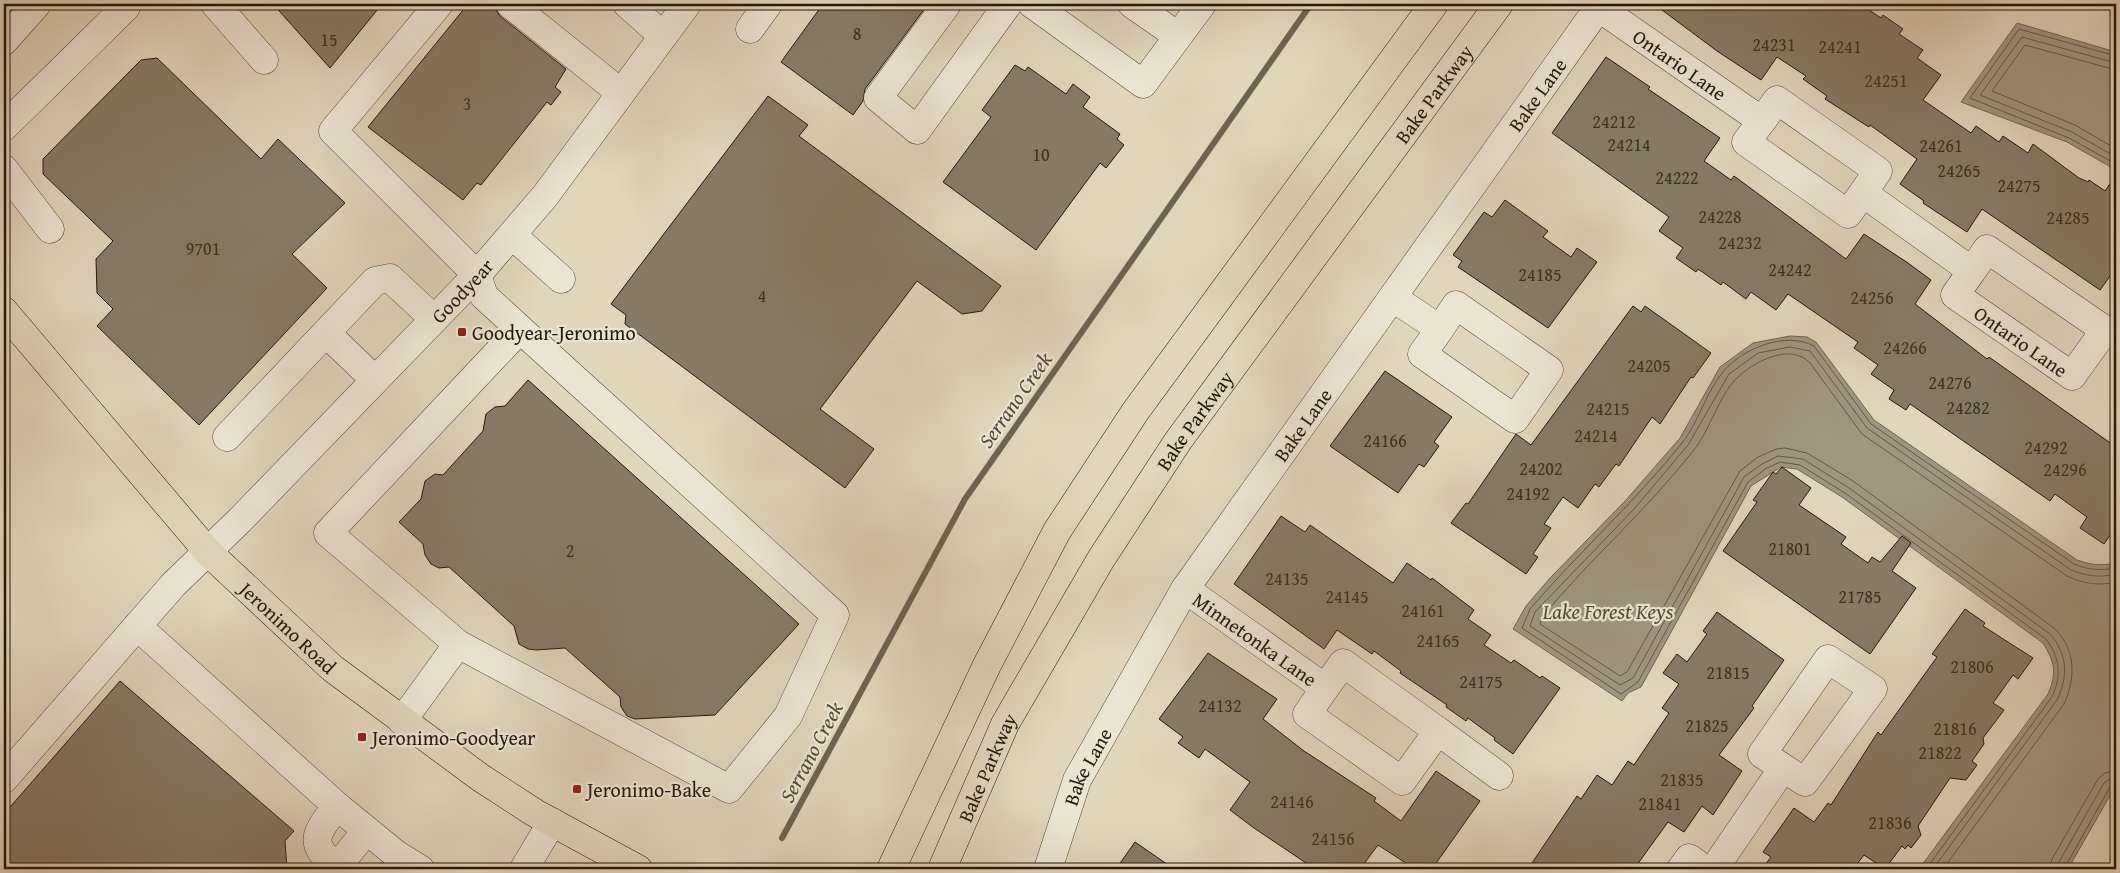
<svg xmlns="http://www.w3.org/2000/svg" width="2120" height="873" viewBox="0 0 2120 873" font-family="'Gentium Book Plus',serif">
  <style>
    .water { fill: #a09580; stroke: #6e6352 }
    .lines { fill: none; stroke-linecap: round; stroke-linejoin: round }
    .shore { stroke: #625646; stroke-width: 1 }
    .stream { stroke: #6e6352; stroke-width: 6 }
    .building { fill: #867a67; stroke: #23180c }
    .minor-casing { stroke: #524738; stroke-width: 29 }
    .major-casing { stroke: #23180c; stroke-width: 29 }
    .minor { stroke: #ece4d3; stroke-width: 28 }
    .major { stroke: #e1d5bb; stroke-width: 28 }
    .poi-dot { fill: #8f2418; stroke: #ece4d3; stroke-width: 2 }
    .labels { text-anchor: middle; dominant-baseline: central; stroke-width: 4.5; stroke-linejoin: round; paint-order: stroke }
    .number-label { font-size: 18px; fill: #3c3023 }
    .street-label { font-size: 20px; fill: #23180c; stroke: #ece4d3 }
    .poi-label { font-size: 20px; fill: #23180c; stroke: #ece4d3; text-anchor: start }
    .water-label { font-size: 21px; font-style: italic; fill: #554a3a; stroke: #ece4d3 }
  </style>
  <rect width="100%" height="100%" fill="#e1d5bb"/>
  <filter id="stains"><feTurbulence type="fractalNoise" baseFrequency=".004" numOctaves="4"/><feColorMatrix values="0 0 0 0 .2 0 0 0 0 .09 0 0 0 0 .02 0 0 0 .5 -.17"/></filter>
  <radialGradient id="worn" r=".72"><stop offset=".6" stop-color="#630" stop-opacity="0"/><stop offset="1" stop-color="#630" stop-opacity=".3"/></radialGradient>
  <g class="water">
    <polygon points="2017,23 2116,52 2116,170 2067,142 1961,102"/>
    <path d="M1790,336L1807,337L1816,342L1874,420L2077,560C2091,565 2101,566 2116,563V785L2068,869H1919L2048,694C2057,673 2055,662 2043,643L1842,497L1797,469L1781,467L1751,486L1641,687L1628,693L1622,701L1513,629L1526,606L1550,578L1626,500L1680,438L1720,367L1753,343Z"/>
  </g>
  <g class="lines">
    <g class="shore">
      <polyline points="2116,56 2019,29 1970,98 2069,138 2116,164"/>
      <polyline points="2116,63 2022,37 1980,95 2072,132 2116,157"/>
      <polyline points="2116,70 2025,45 1992,91 2075,125 2116,149"/>
      <path d="M1926,869L2052,697C2062,675 2060,658 2046,639L1845,493L1800,465L1780,462L1765,469L1748,482L1638,682L1621,694L1522,628L1530,609C1579,552 1635,502 1682,443C1699,422 1706,391 1724,371C1743,348 1786,331 1814,346L1871,424L2074,564C2089,570 2100,571 2116,568"/>
      <path d="M1933,869L2057,700C2068,677 2068,654 2050,634L1849,488L1803,459L1778,456L1762,464L1744,477L1633,678L1620,685L1530,626L1535,612L1635,508L1688,445L1729,374L1758,353L1790,347L1810,351L1867,428L2071,570C2087,576 2099,578 2116,574"/>
      <path d="M1943,869L2064,704C2076,678 2076,649 2054,628L1853,481L1807,453L1785,448L1776,449L1758,457L1740,471L1627,672L1620,676L1540,624L1542,617C1590,559 1647,510 1693,451C1709,432 1720,394 1736,379C1752,362 1791,342 1810,363L1862,434L2067,576C2084,584 2098,586 2116,582"/>
      <polyline points="2050,869 2052,859 2098,779 2105,773 2116,770"/>
      <polyline points="2058,869 2059,862 2104,783 2110,779 2116,778"/>
      <polyline points="2064,869 2110,787 2116,784"/>
    </g>
    <polyline class="stream" points="782,838 965,499 1311,4"/>
  </g>
  <g class="building">
    <polygon points="273,4 382,4 330,68"/>
    <polygon points="468,4 493,4 500,16 566,69 555,87 561,92 551,105 547,102 481,185 477,183 463,200 368,127"/>
    <polygon points="823,4 928,4 865,89 863,101 853,115 781,62"/>
    <polygon points="1654,4 1860,4 1881,18 1883,15 1903,29 1899,34 1923,50 1917,58 1941,75 1923,100 1971,133 1976,126 1999,142 2003,136 2028,153 2033,144 2079,178 2088,182 2089,180 2105,191 2116,175 2116,268 2100,290 1982,209 1967,232 1923,203 1924,201 1900,184 1917,159 1870,125 1869,127 1825,99 1827,96 1803,79 1806,76 1777,57 1761,80 1717,51"/>
    <polygon points="1606,57 1650,87 1648,89 1720,138 1704,161 1731,180 1734,176 1846,259 1864,234 1908,263 1931,280 1915,304 1987,359 1989,357 2116,447 2116,527 2104,544 2080,528 2087,517 2055,494 2050,501 1913,406 1910,404 1906,410 1889,399 1894,390 1871,374 1878,365 1854,348 1858,342 1788,294 1776,310 1751,292 1746,299 1723,282 1721,285 1698,269 1696,272 1676,258 1683,248 1659,231 1669,217 1552,133"/>
    <polygon points="157,58 261,159 278,139 345,203 292,254 327,288 199,425 97,326 113,309 97,293 96,259 113,241 43,174 43,159 141,60"/>
    <polygon points="1015,65 1025,71 1028,67 1066,94 1073,84 1090,97 1083,107 1120,134 1117,139 1124,145 1106,168 1100,163 1036,250 943,182 991,117 982,110"/>
    <polygon points="768,96 808,125 799,136 1001,286 982,311 962,314 917,281 820,409 874,449 845,488 625,324 626,315 611,304"/>
    <polygon points="1505,200 1548,231 1543,237 1571,257 1577,248 1597,262 1548,328 1458,267 1462,261 1453,255 1484,212 1492,217"/>
    <polygon points="1633,306 1641,312 1645,306 1711,353 1693,378 1691,377 1660,424 1652,417 1619,466 1616,464 1599,487 1595,484 1578,508 1563,497 1544,524 1551,528 1533,554 1538,557 1526,574 1451,523 1466,503 1468,504 1516,434 1531,445"/>
    <polygon points="1385,371 1452,417 1434,442 1439,446 1424,467 1419,464 1398,493 1330,446"/>
    <polygon points="528,380 799,624 715,715 635,719 627,716 621,707 620,697 565,648 536,650 528,649 519,644 514,626 449,567 439,568 431,564 425,555 423,544 399,522 421,499 425,481 435,474 443,475 483,431 486,414 495,407 505,406"/>
    <polygon points="1782,467 1811,488 1799,505 1846,537 1841,544 1868,563 1872,557 1880,562 1902,536 1911,543 1892,571 1916,588 1870,654 1723,551 1757,502 1753,500 1773,472 1776,474"/>
    <polygon points="1281,516 1305,532 1310,525 1393,583 1407,563 1431,580 1432,578 1474,610 1468,619 1491,635 1484,645 1511,663 1514,660 1540,678 1542,676 1560,688 1513,754 1494,740 1495,738 1468,718 1466,721 1446,707 1447,705 1400,673 1401,671 1374,651 1372,654 1337,630 1324,649 1234,584"/>
    <polygon points="1965,609 1985,623 1983,626 2033,658 2018,679 2013,675 1993,703 2004,710 1983,738 1984,744 1972,761 1977,765 1966,780 1950,778 1918,826 1921,835 1911,848 1908,845 1905,849 1902,846 1885,869 1864,855 1853,869 1762,869 1771,857 1763,852 1794,808 1814,822 1828,803 1831,805 1878,732 1881,735 1937,657 1932,654"/>
    <polygon points="1717,612 1784,660 1752,706 1754,708 1719,755 1742,771 1713,815 1702,806 1684,832 1668,822 1634,869 1528,869 1577,796 1581,799 1597,775 1612,785 1628,761 1634,765 1669,713 1662,708 1679,684 1663,673 1677,654 1687,662 1707,634 1703,631"/>
    <polygon points="1208,653 1277,699 1263,719 1304,751 1376,798 1374,801 1401,821 1436,771 1480,801 1432,869 1415,869 1378,845 1360,869 1315,869 1254,828 1230,810 1250,782 1205,749 1199,758 1178,743 1183,737 1159,719"/>
    <polygon points="120,681 294,831 285,841 287,869 4,869 4,814"/>
    <polygon points="1135,842 1174,869 1116,869"/>
  </g>
  <g class="lines">
    <defs>
      <g id="minor">
        <polyline points="215,4 264,60"/>
        <polyline points="439,4 333,131 477,275 484,296 520,329"/>
        <polyline points="510,4 621,93"/>
        <polyline points="627,4 663,36"/>
        <polyline points="947,4 878,98 917,130 1008,4"/>
        <polyline points="1032,4 1143,84 1202,4"/>
        <polyline points="1132,4 1178,36"/>
        <path id="s1" d="M1598,7L1762,121L1746,142L1848,214L1878,171L1777,100L1762,121"/>
        <polyline points="750,29 768,4"/>
        <polyline points="4,41 37,4"/>
        <polyline points="4,127 126,7 123,4"/>
        <polyline points="4,169 50,229"/>
        <path id="s2" d="M1863,193L1972,271L1955,295L2072,376L2105,330L1987,249L1972,271"/>
        <polyline points="512,235 561,279"/>
        <polyline points="1393,298 1440,329 1422,354 1515,419 1549,370 1456,305 1440,329"/>
        <polyline points="326,333 375,380"/>
        <polyline points="227,437 375,281 390,278 434,319"/>
        <path id="s3" d="M1185,589L1325,688L1307,714L1402,781L1438,731L1343,663L1325,688"/>
        <polyline points="137,626 337,806 397,855 420,869"/>
        <polygon points="1828,659 1873,689 1805,782 1762,754"/>
        <polyline points="402,721 458,644 328,533 520,329 835,615 788,716 729,789 458,644"/>
        <polyline points="1438,731 1499,776"/>
        <path id="s4" d="M4,779L173,585L240,520L477,275L545,196L687,4"/>
        <path d="M337,806C314,835 307,844 340,869"/>
        <polyline points="337,867 366,831"/>
        <polyline points="524,869 552,822"/>
        <path id="s5" d="M1048,869L1077,780L1185,589L1601,4"/>
        <polyline points="1681,869 1689,858 1704,869"/>
        <polyline points="1714,869 1783,768"/>
      </g>
      <g id="major">
        <path id="s6" d="M4,311L208,552L332,668L481,778L535,813L638,869"/>
        <polyline points="891,869 987,665 1057,531 1135,412 1434,4"/>
        <path id="s7" d="M942,869L1005,724L1101,559L1178,441L1499,4"/>
      </g>
    </defs>
    <use href="#minor" class="minor-casing"/>
    <use href="#major" class="major-casing"/>
    <use href="#minor" class="minor"/>
    <use href="#major" class="major"/>
  </g>
  <g class="poi-dot">
    <rect x="457" y="327" width="10" height="10" rx="2.5"/>
    <rect x="357" y="732" width="10" height="10" rx="2.5"/>
    <rect x="572" y="784" width="10" height="10" rx="2.5"/>
  </g>
  <g class="labels">
    <g class="number-label">
      <text x="857" y="33">8</text>
      <text x="329" y="39">15</text>
      <text x="1774" y="44">24231</text>
      <text x="1840" y="46">24241</text>
      <text x="1886" y="80">24251</text>
      <text x="467" y="103">3</text>
      <text x="1614" y="121">24212</text>
      <text x="1629" y="144">24214</text>
      <text x="1941" y="145">24261</text>
      <text x="1041" y="154">10</text>
      <text x="1959" y="170">24265</text>
      <text x="1677" y="177">24222</text>
      <text x="2019" y="185">24275</text>
      <text x="1720" y="216">24228</text>
      <text x="2068" y="217">24285</text>
      <text x="1740" y="242">24232</text>
      <text x="203" y="248">9701</text>
      <text x="1790" y="269">24242</text>
      <text x="1540" y="274">24185</text>
      <text x="762" y="295">4</text>
      <text x="1872" y="297">24256</text>
      <text x="1905" y="347">24266</text>
      <text x="1649" y="365">24205</text>
      <text x="1950" y="382">24276</text>
      <text x="1968" y="407">24282</text>
      <text x="1608" y="408">24215</text>
      <text x="1596" y="435">24214</text>
      <text x="1385" y="440">24166</text>
      <text x="2046" y="447">24292</text>
      <text x="1541" y="468">24202</text>
      <text x="2065" y="469">24296</text>
      <text x="1528" y="493">24192</text>
      <text x="1790" y="548">21801</text>
      <text x="570" y="550">2</text>
      <text x="1287" y="578">24135</text>
      <text x="1347" y="596">24145</text>
      <text x="1860" y="596">21785</text>
      <text x="1423" y="610">24161</text>
      <text x="1438" y="640">24165</text>
      <text x="1972" y="666">21806</text>
      <text x="1728" y="672">21815</text>
      <text x="1481" y="681">24175</text>
      <text x="1220" y="705">24132</text>
      <text x="1707" y="725">21825</text>
      <text x="1955" y="728">21816</text>
      <text x="1940" y="752">21822</text>
      <text x="1682" y="779">21835</text>
      <text x="1292" y="801">24146</text>
      <text x="1660" y="803">21841</text>
      <text x="1890" y="822">21836</text>
      <text x="1333" y="838">24156</text>
    </g>
    <g class="street-label">
      <text stroke="none"><textPath href="#s1" startOffset="100">Ontario Lane</textPath></text>
      <text stroke="none"><textPath href="#s7" startOffset="921">Bake Parkway</textPath></text>
      <text stroke="none"><textPath href="#s5" startOffset="920">Bake Lane</textPath></text>
      <text stroke="none"><textPath href="#s4" startOffset="670">Goodyear</textPath></text>
      <text stroke="none"><textPath href="#s2" startOffset="244">Ontario Lane</textPath></text>
      <text stroke="none"><textPath href="#s7" startOffset="516">Bake Parkway</textPath></text>
      <text stroke="none"><textPath href="#s5" startOffset="515">Bake Lane</textPath></text>
      <text stroke="none"><textPath href="#s6" startOffset="426">Jeronimo Road</textPath></text>
      <text stroke="none"><textPath href="#s3" startOffset="86">Minnetonka Lane</textPath></text>
      <text stroke="none"><textPath href="#s5" startOffset="110">Bake Lane</textPath></text>
      <text stroke="none"><textPath href="#s7" startOffset="111">Bake Parkway</textPath></text>
    </g>
    <g class="poi-label">
      <text x="472" y="332">Goodyear-Jeronimo</text>
      <text x="372" y="737">Jeronimo-Goodyear</text>
      <text x="587" y="789">Jeronimo-Bake</text>
    </g>
    <g class="water-label">
      <text transform="translate(1015 400) rotate(-55)">Serrano Creek</text>
      <text x="1608" y="611">Lake Forest Keys</text>
      <text transform="translate(811 752) rotate(-62)">Serrano Creek</text>
    </g>
  </g>
  <rect width="2120" height="873" fill="none" stroke="#e1d5bb" stroke-width="20"/>
  <rect x="5" y="5" width="2110" height="863" fill="none" stroke="#23180c" stroke-width="2.5"/>
  <rect x="10" y="10" width="2100" height="853" fill="none" stroke="#23180c"/>
  <rect width="100%" height="100%" filter="url(#stains)"/>
  <rect width="100%" height="100%" fill="url(#worn)"/>
</svg>
